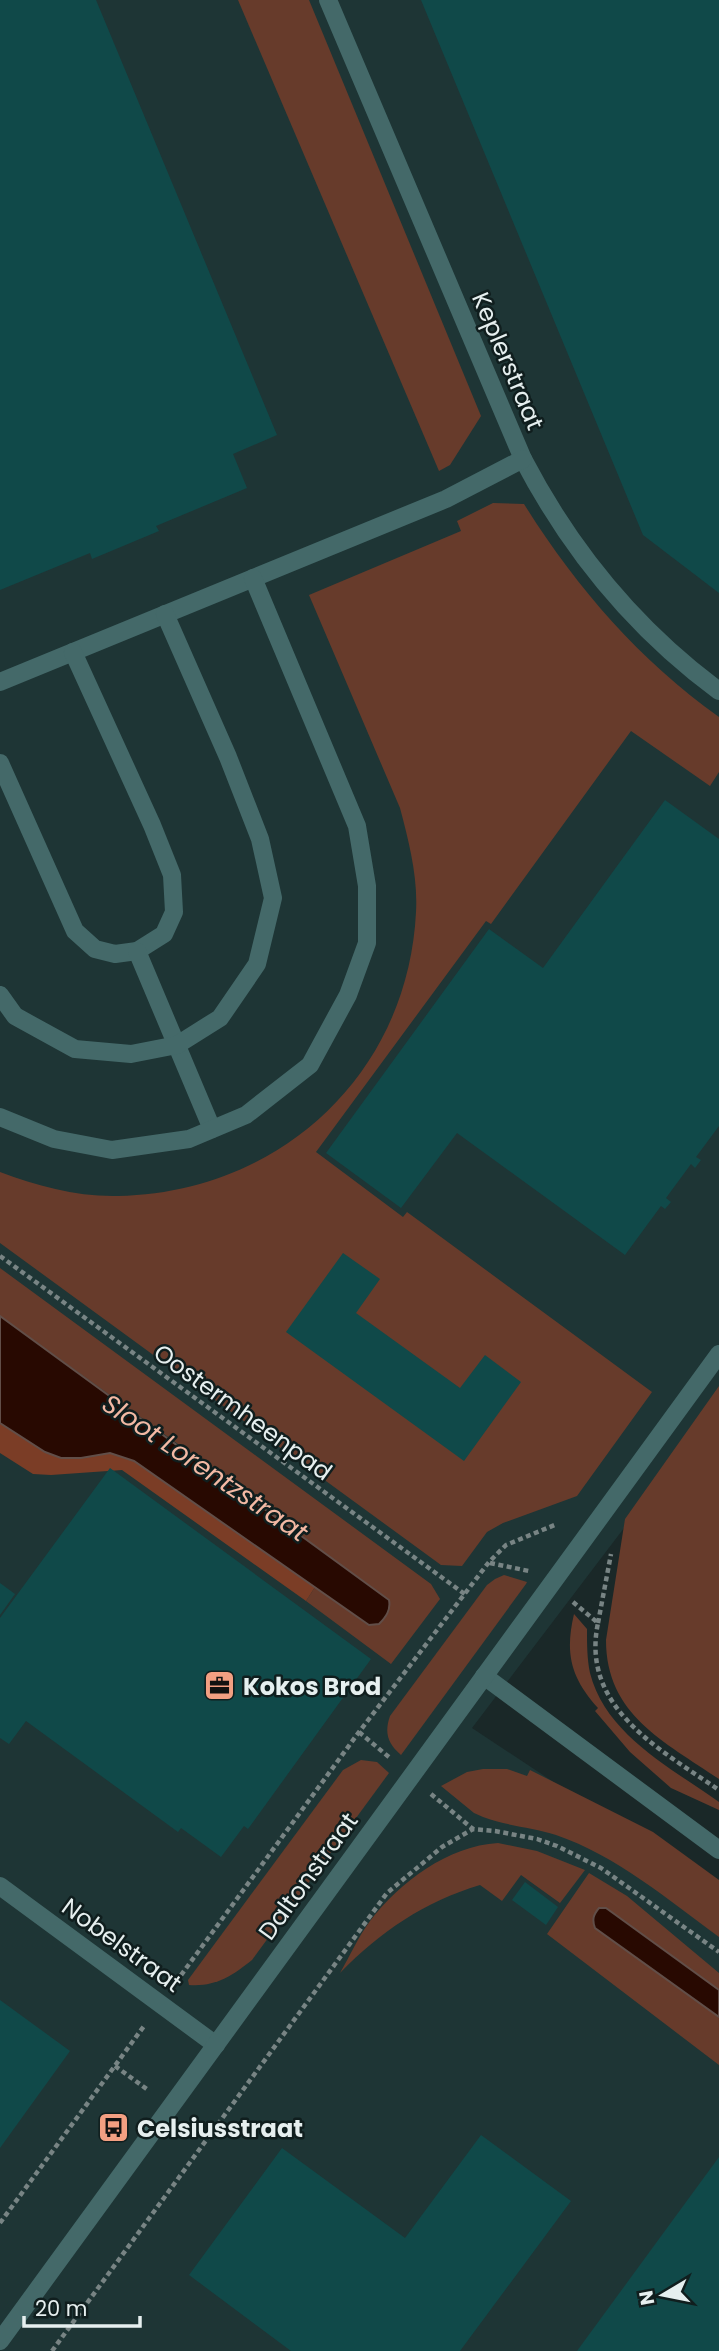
<svg xmlns="http://www.w3.org/2000/svg" width="719" height="2351" viewBox="0 0 719 2351" font-family="Poppins,sans-serif">
  <style>
    .built { fill: #1e3535 }
    .green { fill: #673b2b }
    .forest { fill: #7b3d26 }
    .water { fill: #280901; stroke: #614e48; stroke-width: 2 }
    .building { fill: #104949 }
    .lines { fill: none; stroke-linecap: round; stroke-linejoin: round }
    .path { stroke: #788484; stroke-width: 4.5; stroke-dasharray: 5 3.5; stroke-linecap: butt }
    .minor { stroke: #446969; stroke-width: 18 }
    .labels { text-anchor: middle; dominant-baseline: central; stroke-width: 5; stroke-linejoin: round; paint-order: stroke }
    .street-label { font-size: 24px; fill: #e6efef; stroke: #101e1e }
    .poi-label { font-size: 24px; font-weight: bold; fill: #e6efef; stroke: #101e1e; text-anchor: start }
    .water-label { font-size: 26px; font-style: italic; fill: #f3b9a4; stroke: #101e1e }
  </style>
  <rect width="100%" height="100%" fill="#1a2828"/>
  <polygon class="built" points="0,0 719,0 719,1403 472,1728 626,1830 719,1904 719,2351 0,2351"/>
  <g class="green">
    <polygon points="238,0 309,0 481,416 450,465 439,471"/>
    <path d="M493,503L524,504C576,587 639,660 719,717V772L710,786L631,731L491,924L486,921L316,1152L403,1217L407,1212L652,1392L577,1496L503,1523L487,1532L462,1566L441,1565L0,1243V1172C38,1186 77,1197 118,1196C279,1193 408,1075 416,912C418,877 409,842 400,808L309,595L461,531L457,521Z"/>
    <polygon points="0,1268 431,1584 440,1599 391,1664 306,1601 315,1587 369,1625 268,1512 189,1452 0,1316"/>
    <path d="M719,1386V1779C665,1742 606,1715 606,1640L625,1519Z"/>
    <path d="M504,1575L527,1582L526,1584L401,1755C388,1744 384,1733 390,1716L487,1585L495,1579Z"/>
    <path d="M574,1614L587,1629C587,1644 587,1658 590,1673C606,1735 670,1767 719,1802V1810L671,1788L630,1752L595,1711L598,1708C570,1677 565,1653 574,1614Z"/>
    <path d="M361,1760L377,1762L389,1773L252,1960C232,1976 215,1987 189,1985L188,1980L343,1770Z"/>
    <path d="M483,1769H507L527,1776L530,1770L653,1832L719,1880V1937C667,1899 617,1856 556,1835C532,1827 506,1826 483,1817L474,1813L441,1786L467,1772Z"/>
    <path d="M498,1843L537,1851L585,1870L560,1903L521,1875L502,1901L480,1885C424,1902 381,1931 340,1973C350,1956 358,1937 370,1921C400,1882 448,1846 498,1843Z"/>
    <polygon points="589,1873 627,1896 719,1973 719,1990 606,1908 596,1928 719,2017 719,2065 547,1934"/>
  </g>
  <polygon class="forest" points="0,1423 45,1452 60,1458 81,1458 110,1453 134,1461 315,1587 306,1601 122,1470 51,1475 33,1474 0,1453"/>
  <g class="water">
    <path d="M0,1316L389,1600C391,1610 386,1617 379,1624L369,1625L134,1461L110,1453L81,1458H61L45,1452L0,1423Z"/>
    <path d="M599,1908H606L719,1990V2017L595,1928C592,1920 593,1915 599,1908Z"/>
  </g>
  <g class="building">
    <polygon points="0,0 96,0 277,435 233,454 247,488 156,526 159,531 92,559 90,553 0,590"/>
    <polygon points="421,0 719,0 719,593 643,535"/>
    <polygon points="665,800 719,839 719,1126 696,1157 701,1160 695,1168 691,1164 666,1198 671,1202 665,1209 661,1206 625,1255 457,1133 401,1208 326,1153 489,929 543,968"/>
    <polygon points="343,1253 380,1279 356,1313 460,1388 485,1355 521,1382 464,1461 286,1332"/>
    <polygon points="110,1468 371,1659 248,1829 244,1826 221,1857 181,1828 178,1832 26,1721 9,1744 0,1738 0,1618"/>
    <polygon points="0,1583 15,1594 0,1615"/>
    <polygon points="525,1882 558,1907 546,1925 512,1900"/>
    <polygon points="0,2000 70,2051 0,2148"/>
    <polygon points="481,2135 571,2201 460,2351 291,2351 189,2275 282,2148 405,2238"/>
    <polygon points="719,2157 719,2351 577,2351"/>
  </g>
  <g class="lines">
    <g class="path">
      <polyline points="0,1256 466,1595"/>
      <polyline points="490,1563 529,1571"/>
      <path d="M573,1602L598,1623C580,1708 661,1750 719,1790"/>
      <polyline points="598,1623 611,1554"/>
      <polyline points="359,1732 390,1758"/>
      <polyline points="431,1794 473,1829"/>
      <polyline points="176,1982 359,1732 489,1562 506,1545 557,1524"/>
      <polyline points="115,2066 148,2090"/>
      <polyline points="193,2121 210,2134"/>
      <polyline points="0,2223 144,2026"/>
      <polyline points="52,2351 387,1893 442,1847 473,1829 495,1831 537,1839 557,1846 601,1868 719,1952"/>
    </g>
    <g class="minor">
      <path d="M328,0L523,459C571,551 635,629 719,691"/>
      <polyline points="0,682 446,499 523,459"/>
      <polyline points="0,763 75,931 95,949 115,954 137,951 164,934 174,912 172,875 152,825 73,652"/>
      <polyline points="137,951 212,1129"/>
      <polyline points="0,995 15,1016 75,1049 131,1054 177,1045 220,1018 257,964 273,898 260,839 228,757 165,614"/>
      <polyline points="0,1117 54,1139 112,1150 189,1139 246,1115 310,1065 348,995 367,943 367,886 357,826 253,578"/>
      <polyline points="484,1676 719,1850"/>
      <polyline points="0,1886 216,2045"/>
      <polyline points="0,2341 719,1354"/>
    </g>
  </g>
  <defs>
    <symbol id="office-square" viewBox="-11 -11 22 22"><rect x="-9" y="-9" width="18" height="18" rx="4" fill="#f39f82" stroke="#101e1e"/><path d="M-6-3h4V-5.5h4V-3h4V5H-6ZM-1-4.5V-3h2v-1.5ZM-6 0V1H6V0Z" fill="#111"/></symbol>
    <symbol id="bus-square" viewBox="-11 -11 22 22"><rect x="-9" y="-9" width="18" height="18" rx="4" fill="#f39f82" stroke="#101e1e"/><path d="M-5-6H5V4H4V6H2V4H-2V6H-4V4H-5ZM-3.5-4V0h7V-4ZM-3.5 1.2v1.5H-2V1.2ZM2 1.2v1.5H3.5V1.2Z" fill="#111"/></symbol>
  </defs>
  <g fill-rule="evenodd">
    <use href="#office-square" x="202" y="1668" width="35" height="35"/>
    <use href="#bus-square" x="96" y="2110" width="35" height="35"/>
  </g>
  <g class="labels">
    <g class="street-label">
      <text transform="translate(508 361) rotate(67)">Keplerstraat</text>
      <text transform="translate(243 1412) rotate(36)">Oostermheenpad</text>
      <text transform="translate(308 1876) rotate(-54)">Daltonstraat</text>
      <text transform="translate(122 1945) rotate(36)">Nobelstraat</text>
    </g>
    <g class="poi-label">
      <text x="243" y="1686">Kokos Brod</text>
      <text x="137" y="2128">Celsiusstraat</text>
    </g>
    <g class="water-label">
      <text transform="translate(205 1468) rotate(34)">Sloot Lorentzstraat</text>
    </g>
  </g>
  <g transform="translate(663 2295) rotate(260)" stroke="#101e1e" stroke-width="5" paint-order="stroke">
  <path d="M0-5L12 26L0 18L-12 26Z" fill="#e6efef"/>
  <text y="-10" font-size="19" font-weight="bold" text-anchor="middle" fill="#e6efef">N</text>
  </g>
  <path d="M24 2316v10h116v-10" fill="none" stroke="#e6efef" stroke-width="3.5"/>
  <text x="35" y="2316" font-size="21" fill="#e6efef" stroke="#101e1e" stroke-width="5" paint-order="stroke">20 m</text>
</svg>
